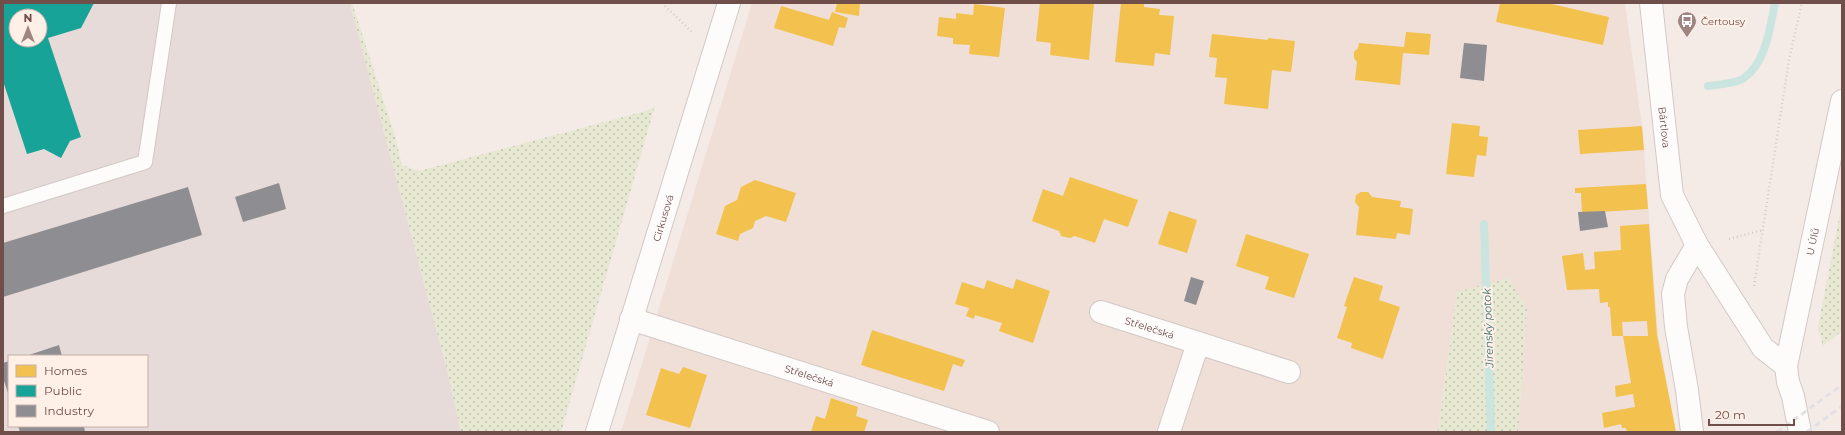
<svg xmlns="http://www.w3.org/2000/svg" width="1845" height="435" viewBox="0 0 1845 435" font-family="Montserrat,sans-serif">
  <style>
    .residential { fill: #efdfd7 }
    .industrial { fill: #e6dbd8; fill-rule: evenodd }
    .grass { fill: url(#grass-dots) }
    .homes { fill: #f2c14e }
    .public { fill: #17a398; fill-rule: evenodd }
    .industry { fill: #8d8d92 }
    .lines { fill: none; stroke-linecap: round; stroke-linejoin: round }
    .stream { stroke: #cae5e0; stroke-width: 8 }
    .service-casing { stroke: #d2c8c5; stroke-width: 16 }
    .minor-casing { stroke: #d2c8c5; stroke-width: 24 }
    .tertiary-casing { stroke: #d2c8c5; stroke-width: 24 }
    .path { stroke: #d5cbca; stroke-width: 2.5; stroke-dasharray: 1 3; stroke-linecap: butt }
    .service { stroke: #fdfcfb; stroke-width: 14 }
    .minor { stroke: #fdfcfb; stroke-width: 22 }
    .tertiary { stroke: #fdfcfb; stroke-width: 22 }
    .rail { stroke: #e2e0e4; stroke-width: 3; stroke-dasharray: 6 4; stroke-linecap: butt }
    .labels { text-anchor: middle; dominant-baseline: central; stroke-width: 4; stroke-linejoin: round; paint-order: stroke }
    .poi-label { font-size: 10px; fill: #704e4a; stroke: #feefe7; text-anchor: start }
    .street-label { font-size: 10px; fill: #704e4a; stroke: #feefe7 }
    .water-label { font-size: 11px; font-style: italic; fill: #407570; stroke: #feefe7 }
  </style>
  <defs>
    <pattern id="grass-dots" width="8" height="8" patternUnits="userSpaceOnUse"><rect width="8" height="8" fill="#e6e8d2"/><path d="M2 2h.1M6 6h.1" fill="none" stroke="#bfbeac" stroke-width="1.8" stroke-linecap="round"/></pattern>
  </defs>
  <rect width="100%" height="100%" fill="#f4ebe7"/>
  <polygon class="residential" points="752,3 1625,3 1642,126 1658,335 1676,432 1518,432 1527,309 1457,292 1438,432 621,432"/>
  <path class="industrial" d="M3,3H350L447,370L461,432H3ZM16,16H40V40H16ZM9,356H147V426H9Z"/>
  <g class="grass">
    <polygon points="350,3 352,3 395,136 402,165 419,171 646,111 655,106 561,432 461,432 447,370"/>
    <polygon points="1842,203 1842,331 1823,346 1818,327"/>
    <polygon points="1508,278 1527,309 1518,432 1438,432 1457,292"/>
  </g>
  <g class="homes">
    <polygon points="837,3 860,3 859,16 835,12"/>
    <polygon points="1040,3 1094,3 1089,60 1050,55 1051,43 1036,41"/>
    <polygon points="1121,3 1144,3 1144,7 1160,9 1159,15 1174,16 1170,55 1155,53 1154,66 1115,62"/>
    <polygon points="1500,3 1547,3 1609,17 1603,45 1496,22"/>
    <polygon points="974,4 1005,8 999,57 969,54 970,45 953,44 953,38 937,36 939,17 956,19 956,13 973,15"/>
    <polygon points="781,6 829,20 832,12 848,18 845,28 839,27 833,46 774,28"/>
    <polygon points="1406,32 1431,34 1429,55 1403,53 1400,85 1355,80 1357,62 1354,58 1354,52 1358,48 1359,43 1404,47"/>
    <polygon points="1212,34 1268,40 1268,38 1295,41 1291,72 1272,70 1268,109 1224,104 1227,78 1215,77 1217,58 1209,57"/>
    <polygon points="1452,123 1480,126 1479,136 1488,137 1486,156 1477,155 1474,177 1446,174"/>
    <polygon points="1642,126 1644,150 1580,154 1578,130"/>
    <polygon points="1070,177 1138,200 1128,227 1104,219 1095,243 1075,236 1070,238 1061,236 1059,231 1032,221 1043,189 1063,196"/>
    <polygon points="755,180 796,193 786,222 766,216 755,221 753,228 740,234 738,241 716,234 725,206 737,200 741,187"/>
    <polygon points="1646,184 1648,209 1582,213 1581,193 1575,193 1575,188"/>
    <polygon points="1361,192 1368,192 1372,197 1401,201 1400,207 1413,209 1410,235 1397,233 1396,239 1356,235 1359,207 1355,202 1356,195"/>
    <polygon points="1169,211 1197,220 1187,253 1158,244"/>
    <polygon points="1649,224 1657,335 1676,432 1627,432 1626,428 1622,428 1621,424 1604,428 1602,413 1635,407 1633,394 1616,397 1615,386 1631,383 1623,336 1648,336 1647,321 1622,322 1623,336 1612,336 1610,307 1608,307 1608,302 1600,303 1599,289 1567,290 1562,256 1583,253 1585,270 1595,269 1594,252 1621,250 1620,226"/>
    <polygon points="1246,234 1309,254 1294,298 1265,289 1269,277 1236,266"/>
    <polygon points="1354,277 1383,286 1379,300 1400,307 1383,359 1351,348 1352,343 1337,338 1347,307 1344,306"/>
    <polygon points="1016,279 1050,291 1033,343 999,331 1002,323 975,315 974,319 966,316 969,308 955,304 962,282 984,289 987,280 1013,289"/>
    <polygon points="872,330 965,360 962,367 953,364 944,391 861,365"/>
    <polygon points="683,367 707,375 690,428 646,415 661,368 679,374"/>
    <polygon points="831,398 858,407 856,416 868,420 864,432 811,432 816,416 825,419"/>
  </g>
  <path class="public" d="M3,3H94L81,28L48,38L81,137L70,141L61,158L44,149L27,154L3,81ZM16,16H40V40H16Z"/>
  <g class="industry">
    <polygon points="1464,43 1487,45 1484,81 1460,78"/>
    <polygon points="279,183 286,209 243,222 235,197"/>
    <polygon points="188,187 202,235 3,297 3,243"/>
    <polygon points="1605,211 1608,227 1580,231 1578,212"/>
    <polygon points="1191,277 1204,281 1196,305 1184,301"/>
    <polygon points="59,345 62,356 26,356"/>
    <polygon points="9,361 9,396 3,378 3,363"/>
    <polygon points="18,426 84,426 85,432 20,432"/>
  </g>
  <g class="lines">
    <g class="stream">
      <path d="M1708,86C1716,85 1738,83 1744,78C1766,63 1770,27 1775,3"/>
      <polyline points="1484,224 1491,432"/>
    </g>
    <defs>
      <polyline id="service" points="3,206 145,162 169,3"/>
      <g id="minor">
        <path id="s1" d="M1651,3L1672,195L1697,245L1763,348L1786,366"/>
        <path id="s2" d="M1101,312L1289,372"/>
        <path id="s3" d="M631,319L988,432"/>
        <path id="s4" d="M597,432L729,3"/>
        <polyline points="1169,432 1198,343"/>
        <polyline points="1692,432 1687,390 1676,327 1673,294 1677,279 1697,245"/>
      </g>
      <g id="tertiary">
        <path id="s5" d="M1800,432L1793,396L1788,382L1786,366L1842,101"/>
      </g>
    </defs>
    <use href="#service" class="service-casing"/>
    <use href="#minor" class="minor-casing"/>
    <use href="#tertiary" class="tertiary-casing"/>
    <g class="path">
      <polyline points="662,3 693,33"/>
      <polyline points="1729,239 1763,230"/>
      <polyline points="1754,286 1789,60 1802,3"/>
    </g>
    <use href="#service" class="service"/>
    <use href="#minor" class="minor"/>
    <use href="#tertiary" class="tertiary"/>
    <g class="rail">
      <polyline points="1777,432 1842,385"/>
      <polyline points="1807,432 1842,406"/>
    </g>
  </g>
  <defs>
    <symbol id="bus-pin" viewBox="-11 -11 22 30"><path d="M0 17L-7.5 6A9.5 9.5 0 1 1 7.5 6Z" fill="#9e8581" stroke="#feefe7"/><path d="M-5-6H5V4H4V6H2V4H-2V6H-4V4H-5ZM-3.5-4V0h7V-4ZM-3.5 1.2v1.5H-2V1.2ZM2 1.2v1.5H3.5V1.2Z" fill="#fff"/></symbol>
  </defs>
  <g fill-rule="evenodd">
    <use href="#bus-pin" x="1676" y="10" width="22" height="30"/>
  </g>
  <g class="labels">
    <g class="poi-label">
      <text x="1701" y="21">Čertousy</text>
    </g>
    <g class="street-label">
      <text stroke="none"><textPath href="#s1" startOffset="125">Bártlova</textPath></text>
      <text stroke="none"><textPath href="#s4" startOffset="224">Cirkusová</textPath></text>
      <text stroke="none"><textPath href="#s5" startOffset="195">U Úlů</textPath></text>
      <text stroke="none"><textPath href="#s2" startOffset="51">Střelečská</textPath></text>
      <text stroke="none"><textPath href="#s3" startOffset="187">Střelečská</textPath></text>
    </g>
    <g class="water-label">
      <text transform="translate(1488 328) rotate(-92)">Jirenský potok</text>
    </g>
  </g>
  <rect width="1845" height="435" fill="none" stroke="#704e4a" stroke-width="8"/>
  <rect x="8" y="355" width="140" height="72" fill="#feefe7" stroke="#c5afa8"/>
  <rect x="16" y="365" width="20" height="12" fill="#f2c14e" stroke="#c5afa8"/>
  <text x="44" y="375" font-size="12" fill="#704e4a">Homes</text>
  <rect x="16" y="385" width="20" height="12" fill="#17a398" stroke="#c5afa8"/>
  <text x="44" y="395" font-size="12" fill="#704e4a">Public</text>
  <rect x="16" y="405" width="20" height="12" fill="#8d8d92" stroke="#c5afa8"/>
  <text x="44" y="415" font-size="12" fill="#704e4a">Industry</text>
  <g transform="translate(28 28)"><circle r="19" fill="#feefe7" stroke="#c5afa8"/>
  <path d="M0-3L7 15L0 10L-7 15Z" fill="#9e8581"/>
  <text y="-6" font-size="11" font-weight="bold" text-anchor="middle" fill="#704e4a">N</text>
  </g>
  <path d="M1709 419v6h85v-6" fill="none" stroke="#704e4a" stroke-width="2"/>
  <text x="1715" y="419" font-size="12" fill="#704e4a" stroke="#feefe7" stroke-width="3" paint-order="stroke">20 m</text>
</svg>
